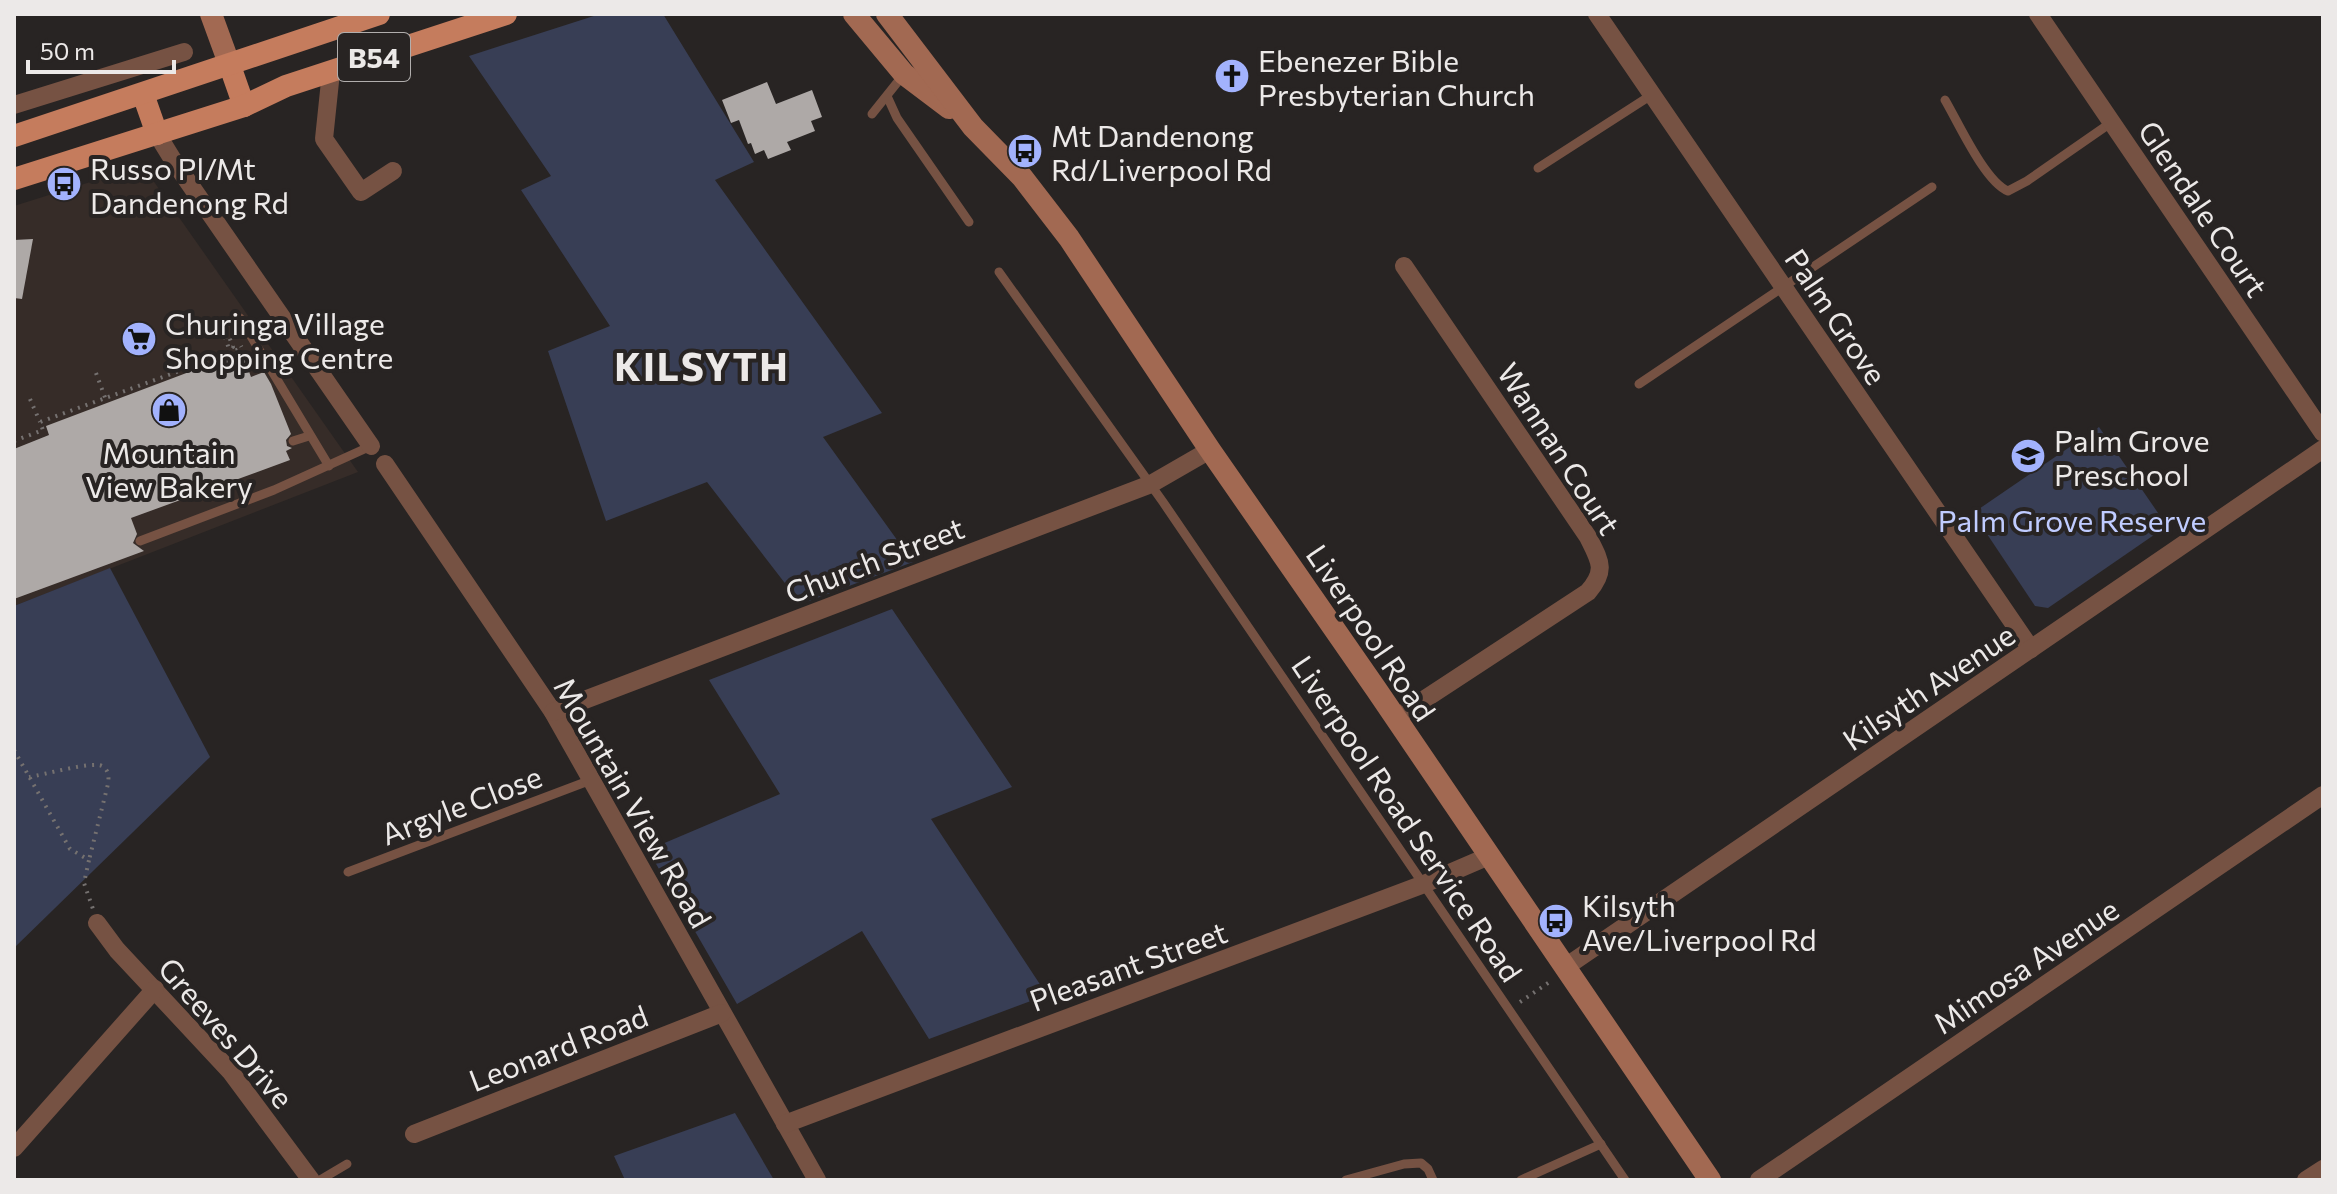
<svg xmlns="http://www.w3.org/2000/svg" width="2337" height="1194" viewBox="0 0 2337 1194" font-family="Commissioner,sans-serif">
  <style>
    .built { fill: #362c28 }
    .green { fill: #383e55 }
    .building { fill: #aea9a7 }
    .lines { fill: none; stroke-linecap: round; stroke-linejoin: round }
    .path { stroke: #757170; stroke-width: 4; stroke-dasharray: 2 6; stroke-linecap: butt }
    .service { stroke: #765243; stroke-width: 9 }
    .minor { stroke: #765243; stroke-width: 18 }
    .secondary { stroke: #a26952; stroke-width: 22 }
    .primary { stroke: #c57c5d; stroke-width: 22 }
    .labels { text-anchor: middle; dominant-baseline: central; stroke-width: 8; stroke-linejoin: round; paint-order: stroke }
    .shield { fill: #282423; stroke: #b1aead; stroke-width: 2 }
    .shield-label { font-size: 28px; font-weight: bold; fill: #ece9e8 }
    .poi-label { font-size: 30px; fill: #ece9e8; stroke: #282423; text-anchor: start }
    .street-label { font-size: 30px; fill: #ece9e8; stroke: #282423 }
    .park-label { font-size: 30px; fill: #c0ccff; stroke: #282423 }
    .district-label { font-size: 38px; font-weight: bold; letter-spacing: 2px; fill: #ece9e8; stroke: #282423 }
  </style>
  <rect width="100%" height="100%" fill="#282423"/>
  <polygon class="built" points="135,168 145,169 358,472 14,606 14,206"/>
  <g class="green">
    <polygon points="600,14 663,14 754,162 715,180 882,413 823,437 913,562 801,604 707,482 606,521 548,351 610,326 521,190 551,176 469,56"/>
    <polygon points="2099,427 2167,526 2048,608 2035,606 1973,513"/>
    <polygon points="110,568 210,757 14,948 14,606"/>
    <polygon points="892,609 1012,787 931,819 1047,995 929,1039 862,931 737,1004 648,850 780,794 709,680"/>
    <polygon points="735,1113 774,1180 625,1180 614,1156"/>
  </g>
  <g class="building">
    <polygon points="767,82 776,104 812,90 822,117 811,121 815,131 787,142 791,150 768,159 764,150 755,154 751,143 748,144 739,120 731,123 722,100"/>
    <polygon points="33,239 22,299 14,298 14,240"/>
    <polygon points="242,352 251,377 264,372 271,384 291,434 286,440 287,446 292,448 286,451 290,460 131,518 137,534 133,543 144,551 14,599 14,449 49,435 46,426"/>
  </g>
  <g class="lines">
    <g class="path">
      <polyline points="225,337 229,349 233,347 228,334"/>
      <polyline points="96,373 107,403"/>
      <polyline points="30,399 40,422"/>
      <polyline points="14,441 43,430 40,422 242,348 241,346"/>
      <polyline points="14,750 70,849 89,860 84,883 93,909"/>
      <path d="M29,777C43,775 92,761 102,766C109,770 109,777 108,784L89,860"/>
      <polyline points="1520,1002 1551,981"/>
    </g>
    <g class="service">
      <polyline points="887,96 897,118 969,222"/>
      <path d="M1945,100C1958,122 1985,182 2008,191L2027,181L2112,122"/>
      <polyline points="872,114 904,74"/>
      <polyline points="1538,168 1653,94"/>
      <polyline points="999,272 1163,502 1625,1180"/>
      <polyline points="221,325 240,318 329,466"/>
      <polyline points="1639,384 1932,187"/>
      <polyline points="293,441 309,436"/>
      <polyline points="140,541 274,490 371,446"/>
      <polyline points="348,872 591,780"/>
      <polyline points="320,1180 347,1164"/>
      <polyline points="1346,1180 1404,1164 1421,1163 1428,1169 1433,1180"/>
      <polyline points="1521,1180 1601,1144"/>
    </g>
    <g class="minor">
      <polyline points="1597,14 2031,649"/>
      <polyline points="2038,14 2323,433"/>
      <polyline points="331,72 324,139 361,192 393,171"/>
      <polyline points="14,105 184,52"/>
      <polyline points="157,134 173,160 371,446"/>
      <polyline points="385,464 553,712 817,1180"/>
      <polyline points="553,712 1151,484 1210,450"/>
      <path d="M1396,718L1588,592C1607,570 1600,561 1588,537L1404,266"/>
      <polyline points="97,923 117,950 230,1071 311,1180"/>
      <polyline points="1564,968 2323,449"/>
      <polyline points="785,1124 1424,884 1489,856"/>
      <polyline points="414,1134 722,1013"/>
      <polyline points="14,1148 155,989"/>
      <polyline points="1759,1180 2323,795"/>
      <polyline points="2306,1180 2323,1169"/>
    </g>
    <g class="secondary">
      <polyline points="211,14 230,66"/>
      <polyline points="854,14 904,74 949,108"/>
      <polyline points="887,14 973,127 1022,177 1069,238 1210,450 1376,689 1710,1180"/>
    </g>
    <g class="primary">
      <polyline points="230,66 244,106"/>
      <polyline points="143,94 157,134"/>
      <polyline points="14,136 379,14"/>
      <polyline points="14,179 244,106 286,86 506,14"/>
    </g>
  </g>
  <defs>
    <symbol id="church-disc" viewBox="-11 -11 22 22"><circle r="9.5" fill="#a2b2fd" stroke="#282423"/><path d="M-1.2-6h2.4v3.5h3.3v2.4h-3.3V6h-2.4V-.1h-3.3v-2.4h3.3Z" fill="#111"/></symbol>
    <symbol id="bus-disc" viewBox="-11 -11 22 22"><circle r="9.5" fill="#a2b2fd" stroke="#282423"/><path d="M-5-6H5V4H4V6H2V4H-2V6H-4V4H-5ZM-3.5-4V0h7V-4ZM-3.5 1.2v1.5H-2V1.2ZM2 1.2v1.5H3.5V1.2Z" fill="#111"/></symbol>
    <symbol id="supermarket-disc" viewBox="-11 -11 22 22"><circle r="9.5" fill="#a2b2fd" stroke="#282423"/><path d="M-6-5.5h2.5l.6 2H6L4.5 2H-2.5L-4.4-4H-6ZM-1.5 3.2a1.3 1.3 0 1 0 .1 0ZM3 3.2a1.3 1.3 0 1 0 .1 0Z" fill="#111"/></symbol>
    <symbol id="shop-disc" viewBox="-11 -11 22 22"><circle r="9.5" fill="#a2b2fd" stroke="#282423"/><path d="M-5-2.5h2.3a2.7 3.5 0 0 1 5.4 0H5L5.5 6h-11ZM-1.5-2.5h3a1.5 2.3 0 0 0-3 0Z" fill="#111"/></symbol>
    <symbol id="school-disc" viewBox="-11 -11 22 22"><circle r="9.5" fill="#a2b2fd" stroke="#282423"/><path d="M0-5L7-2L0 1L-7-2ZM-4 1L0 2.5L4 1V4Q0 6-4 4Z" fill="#111"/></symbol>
  </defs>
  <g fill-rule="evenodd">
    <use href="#church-disc" x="1212" y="56" width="40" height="40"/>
    <use href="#bus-disc" x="1005" y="131" width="40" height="40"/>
    <use href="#bus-disc" x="44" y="164" width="40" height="40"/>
    <use href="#supermarket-disc" x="119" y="319" width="40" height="40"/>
    <use href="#shop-disc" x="149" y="390" width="40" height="40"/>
    <use href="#school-disc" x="2008" y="436" width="40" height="40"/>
    <use href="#bus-disc" x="1536" y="901" width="40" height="40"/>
  </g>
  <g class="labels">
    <rect class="shield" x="338" y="33" width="72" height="48" rx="6"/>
    <g class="shield-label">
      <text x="374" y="57">B54</text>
    </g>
    <g class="poi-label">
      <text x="1258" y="59">Ebenezer Bible<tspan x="1258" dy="34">Presbyterian Church</tspan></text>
      <text x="1051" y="134">Mt Dandenong<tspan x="1051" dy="34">Rd/Liverpool Rd</tspan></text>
      <text x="90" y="167">Russo Pl/Mt<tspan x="90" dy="34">Dandenong Rd</tspan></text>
      <text x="165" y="322">Churinga Village<tspan x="165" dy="34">Shopping Centre</tspan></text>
      <text x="2054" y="439">Palm Grove<tspan x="2054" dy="34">Preschool</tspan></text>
      <text x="169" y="451" text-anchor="middle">Mountain<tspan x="169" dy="34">View Bakery</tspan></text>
      <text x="1582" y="904">Kilsyth<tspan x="1582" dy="34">Ave/Liverpool Rd</tspan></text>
    </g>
    <g class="street-label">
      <text transform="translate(2204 208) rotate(56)">Glendale Court</text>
      <text transform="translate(1837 316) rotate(56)">Palm Grove</text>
      <text transform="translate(1560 448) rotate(57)">Wannan Court</text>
      <text transform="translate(874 559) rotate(-21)">Church Street</text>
      <text transform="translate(1372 632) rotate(56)">Liverpool Road</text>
      <text transform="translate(1928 686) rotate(-34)">Kilsyth Avenue</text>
      <text transform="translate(634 802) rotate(60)">Mountain View Road</text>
      <text transform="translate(461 804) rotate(-21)">Argyle Close</text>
      <text transform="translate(1408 818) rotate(56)">Liverpool Road Service Road</text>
      <text transform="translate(1128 965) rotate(-20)">Pleasant Street</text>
      <text transform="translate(2025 965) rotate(-34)">Mimosa Avenue</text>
      <text transform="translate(227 1032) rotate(49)">Greeves Drive</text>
      <text transform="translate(558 1047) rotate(-21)">Leonard Road</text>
    </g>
    <g class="park-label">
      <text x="2072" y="519">Palm Grove Reserve</text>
    </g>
    <g class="district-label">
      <text x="702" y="365">KILSYTH</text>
    </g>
  </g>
  <rect width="2337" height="1194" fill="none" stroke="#ece9e8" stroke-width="32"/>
  <path d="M28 60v12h146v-12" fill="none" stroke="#ece9e8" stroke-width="4"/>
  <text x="40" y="60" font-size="24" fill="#ece9e8" stroke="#282423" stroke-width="6" paint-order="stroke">50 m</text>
</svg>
